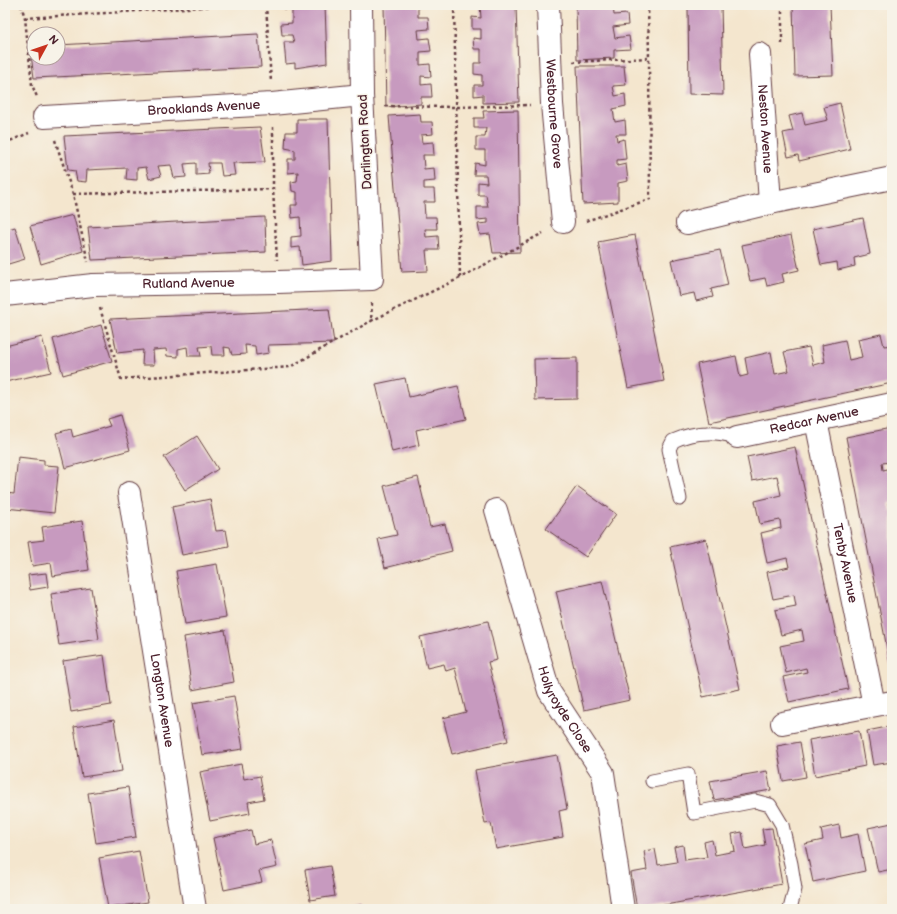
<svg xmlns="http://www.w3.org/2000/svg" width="897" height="914" viewBox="0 0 897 914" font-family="'Balsamiq Sans',sans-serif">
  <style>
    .building { fill: #c79abf }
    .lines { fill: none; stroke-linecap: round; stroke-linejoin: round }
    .lane-casing { stroke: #643d43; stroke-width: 15 }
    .street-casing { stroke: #643d43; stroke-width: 24 }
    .path { stroke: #643d43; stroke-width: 2.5; stroke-dasharray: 3 3; stroke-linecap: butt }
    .lane { stroke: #fff; stroke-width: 13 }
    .street { stroke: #fff; stroke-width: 22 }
    .labels { text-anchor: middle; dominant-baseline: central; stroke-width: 3; stroke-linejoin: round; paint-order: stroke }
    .street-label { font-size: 13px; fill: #4a1f2b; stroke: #f7f3e8 }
  </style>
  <rect width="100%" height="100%" fill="#f7f3e8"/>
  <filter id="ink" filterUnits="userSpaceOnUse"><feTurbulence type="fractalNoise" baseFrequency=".025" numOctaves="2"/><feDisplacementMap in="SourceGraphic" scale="8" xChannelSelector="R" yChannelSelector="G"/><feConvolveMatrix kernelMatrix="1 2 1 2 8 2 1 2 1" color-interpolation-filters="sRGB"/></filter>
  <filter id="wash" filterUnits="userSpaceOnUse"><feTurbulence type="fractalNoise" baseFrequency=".012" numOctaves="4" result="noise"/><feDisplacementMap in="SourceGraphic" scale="16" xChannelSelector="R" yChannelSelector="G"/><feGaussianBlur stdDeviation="0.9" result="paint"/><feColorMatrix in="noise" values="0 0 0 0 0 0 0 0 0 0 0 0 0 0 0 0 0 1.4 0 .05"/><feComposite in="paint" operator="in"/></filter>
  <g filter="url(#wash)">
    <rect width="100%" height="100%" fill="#f4e6ce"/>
    <g id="blocks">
      <g class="building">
        <polygon points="284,5 325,5 327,63 295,68 295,63 286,64 284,42 294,42 292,35 282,35 281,24 292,23 292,10 284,9"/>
        <polygon points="384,5 418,5 418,17 428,17 429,29 418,30 419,39 429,38 431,51 420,52 420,65 430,64 431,77 421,76 421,85 431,84 432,97 421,97 421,104 386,107"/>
        <polygon points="480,5 516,5 519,102 483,103 483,95 474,96 474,85 482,85 482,75 474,74 474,63 481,63 481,49 474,49 473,38 481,39 481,29 472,29 472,17 481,18"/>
        <polygon points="576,5 613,5 614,15 627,14 628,25 613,27 615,38 629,36 631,49 614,50 614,58 577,60"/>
        <polygon points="688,5 721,5 723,95 689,94"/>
        <polygon points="793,5 830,5 833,75 795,76"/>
        <polygon points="258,34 261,67 34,78 30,46 34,46 34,58 58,58 58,45"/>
        <polygon points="577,66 624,66 626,85 613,86 615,96 625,94 626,106 613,109 615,122 625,120 626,134 616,134 617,141 624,139 626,159 617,160 617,166 626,164 628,181 618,183 618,202 583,204"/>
        <polygon points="840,103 850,149 799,161 798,155 788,157 783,133 793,131 789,116 802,113 805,125 828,120 824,107"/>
        <polygon points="518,110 520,252 493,253 490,234 480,235 478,224 488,223 488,219 477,220 477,207 488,207 486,195 478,195 478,182 487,183 486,175 474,175 475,163 485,165 485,150 476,150 476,137 485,137 486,128 474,128 474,118 484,118 483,111"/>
        <polygon points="420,114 421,122 432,122 433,134 421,135 422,143 433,142 434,155 423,155 424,169 434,168 435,181 424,182 424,189 434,189 435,202 424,202 425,217 436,217 437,229 425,229 426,237 438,236 439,250 426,250 428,271 402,272 389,116"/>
        <polygon points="297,119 328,119 332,261 302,265 300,247 291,248 291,237 301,236 300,217 292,218 291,205 297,205 297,192 292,191 291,182 297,181 298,172 288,173 288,159 295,159 295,150 285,148 286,132 297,132"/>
        <polygon points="260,127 265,162 233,163 235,175 222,176 220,163 208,163 209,174 196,175 196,163 184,164 186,177 174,178 171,165 158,166 161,176 149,179 146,167 137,168 137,180 126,179 127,168 87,170 86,182 77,181 75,171 68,170 64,136"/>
        <polygon points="73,215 83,251 41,264 30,226"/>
        <polygon points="265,217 266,252 92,260 88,227"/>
        <polygon points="863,218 870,254 854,258 855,266 838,270 837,262 821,265 813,229"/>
        <polygon points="15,227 25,259 5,265 5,230"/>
        <polygon points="635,235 664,381 628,388 598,242"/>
        <polygon points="791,235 799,270 782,274 784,282 767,286 765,278 750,281 742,245"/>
        <polygon points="720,250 728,285 711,289 713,297 696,301 694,293 679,296 671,260"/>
        <polygon points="329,309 334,343 268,345 269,353 256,355 255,346 245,345 246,354 232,355 230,348 224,347 225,355 212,355 211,346 199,347 201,356 188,356 187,347 178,349 178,357 167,356 166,349 153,350 154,365 142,365 143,350 117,353 110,319"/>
        <polygon points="101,325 112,361 63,375 53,339"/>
        <polygon points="881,334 884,346 892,345 892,383 709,422 697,364 736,356 740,377 748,375 745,358 771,352 775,374 789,371 784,352 809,347 813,365 825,362 822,345 845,340 849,360 862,357 858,339"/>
        <polygon points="42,337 51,372 5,382 5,346"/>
        <polygon points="577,358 577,399 535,400 534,359"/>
        <polygon points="405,378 409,397 458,386 466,419 416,430 419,445 392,452 376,384"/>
        <polygon points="120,415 130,450 65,468 56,433 71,429 73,437 110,426 107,419"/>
        <polygon points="891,428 892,462 882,463 883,470 892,468 892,502 888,503 890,511 892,510 892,669 891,669 846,437"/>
        <polygon points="197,436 218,469 185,490 164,457"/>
        <polygon points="795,447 848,689 789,702 783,677 807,672 806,668 786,673 780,646 804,641 802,630 781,635 775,610 796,606 794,595 773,599 767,572 789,567 787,558 767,563 761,533 781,528 780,520 760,524 755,501 781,495 777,476 752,481 747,457"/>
        <polygon points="18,457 44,460 44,465 59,466 54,513 5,508 6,493 14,494"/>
        <polygon points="418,477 430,527 445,524 452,551 385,568 378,539 397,535 384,486"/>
        <polygon points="577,486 616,514 586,557 546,529"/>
        <polygon points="210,499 216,531 226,530 229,546 182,555 172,507"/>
        <polygon points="82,521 89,570 53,576 51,563 32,566 28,542 44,540 42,527"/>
        <polygon points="706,539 740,689 703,697 670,547"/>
        <polygon points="217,564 226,617 185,624 176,571"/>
        <polygon points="46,573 48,587 30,590 28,575"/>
        <polygon points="602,581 630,700 584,710 556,591"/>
        <polygon points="91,588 99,639 59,645 51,594"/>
        <polygon points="488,621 497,660 488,662 508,741 452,754 443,718 466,712 455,668 446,671 444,664 427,668 420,637"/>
        <polygon points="225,630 234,682 192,690 184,637"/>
        <polygon points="104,655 111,705 71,712 63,661"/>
        <polygon points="234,696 243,749 202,755 193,703"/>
        <polygon points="114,720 122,771 82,777 74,727"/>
        <polygon points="892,726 892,762 873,765 867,731"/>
        <polygon points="859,731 865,766 815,776 809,740"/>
        <polygon points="800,742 806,777 783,781 777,746"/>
        <polygon points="557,755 567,809 559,811 563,837 496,849 491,823 485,824 475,770"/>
        <polygon points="241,764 244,779 260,776 264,799 248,802 250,813 210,821 200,772"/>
        <polygon points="767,771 771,790 714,800 710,781"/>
        <polygon points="128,787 136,837 96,843 88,793"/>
        <polygon points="892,823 892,869 878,872 868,828"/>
        <polygon points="839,825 841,838 858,834 865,871 813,882 805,844 823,840 821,829"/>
        <polygon points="772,828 782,884 643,909 637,909 631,873 647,870 644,851 655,849 658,865 677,862 674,847 683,845 685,860 707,857 704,842 712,840 715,855 735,851 732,834 742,832 745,849 765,845 762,829"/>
        <polygon points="251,830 254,844 271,840 277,867 259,871 262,882 224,890 213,838"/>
        <polygon points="139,851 148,902 108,908 99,858"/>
        <polygon points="330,866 335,896 310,900 305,870"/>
        <polygon points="361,905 361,909 343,909 343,908"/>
      </g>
    </g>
  </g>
  <g filter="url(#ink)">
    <use href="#blocks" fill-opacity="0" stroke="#643d43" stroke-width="1"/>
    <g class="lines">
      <defs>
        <g id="lane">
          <path d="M680,499L669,449L673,441C684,436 696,433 708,433C718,432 728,435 737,437"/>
          <polyline points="652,781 688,774 694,813 755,801 770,805 782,825 791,864 795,889 790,909"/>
        </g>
        <g id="street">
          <path id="s1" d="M548,5L552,104L563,222"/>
          <path id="s2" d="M760,54L770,203"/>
          <path id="s3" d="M44,117L272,104L362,95"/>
          <polyline points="687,223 770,203 892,178"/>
          <path id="s4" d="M5,295L93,285L278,282L372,279L362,95L361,5"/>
          <path id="s5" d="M816,421L874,705"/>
          <path id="s6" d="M737,437L892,404"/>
          <path id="s7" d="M129,493L195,909"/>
          <path id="s8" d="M496,510L549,691L603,773L623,909"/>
          <polyline points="782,723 892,702"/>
        </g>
      </defs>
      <use href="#lane" class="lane-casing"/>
      <use href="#street" class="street-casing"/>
      <g class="path">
        <polyline points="21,5 25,18 32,85 37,97"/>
        <polyline points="266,5 271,82"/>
        <polyline points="454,5 460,278"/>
        <polyline points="782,5 782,44"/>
        <polyline points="25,18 233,5"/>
        <polyline points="573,62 649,58 648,5"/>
        <polyline points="385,106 456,107 530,105"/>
        <polyline points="273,127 273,189 277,260"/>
        <polyline points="55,140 73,194 88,262"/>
        <polyline points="5,143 29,133"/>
        <polyline points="73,194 273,189"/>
        <polyline points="586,221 650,199 649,58"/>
        <polyline points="372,303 371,321 460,278 543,233"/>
        <polyline points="100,308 121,379 290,367 371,321"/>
      </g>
      <use href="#lane" class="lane"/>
      <use href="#street" class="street"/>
    </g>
  </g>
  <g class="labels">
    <g class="street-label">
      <text stroke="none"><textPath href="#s3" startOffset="160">Brooklands Avenue</textPath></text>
      <text stroke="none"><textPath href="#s1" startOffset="109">Westbourne Grove</textPath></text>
      <text stroke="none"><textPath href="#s2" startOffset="75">Neston Avenue</textPath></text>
      <text transform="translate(365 142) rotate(-93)">Darlington Road</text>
      <text stroke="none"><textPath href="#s4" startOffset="184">Rutland Avenue</textPath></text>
      <text stroke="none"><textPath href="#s6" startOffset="79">Redcar Avenue</textPath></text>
      <text stroke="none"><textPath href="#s5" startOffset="145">Tenby Avenue</textPath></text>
      <text stroke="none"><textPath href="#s7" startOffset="210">Longton Avenue</textPath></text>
      <text stroke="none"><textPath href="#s8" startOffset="212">Hollyroyde Close</textPath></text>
    </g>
  </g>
  <rect width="897" height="914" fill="none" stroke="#f7f3e8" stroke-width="20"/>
  <g transform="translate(46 46) rotate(50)"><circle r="19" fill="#f7f3e8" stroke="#b29e9c"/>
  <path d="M0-3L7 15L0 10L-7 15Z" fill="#c8321e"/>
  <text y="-6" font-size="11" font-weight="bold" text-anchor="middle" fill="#4a1f2b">N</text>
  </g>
</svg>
